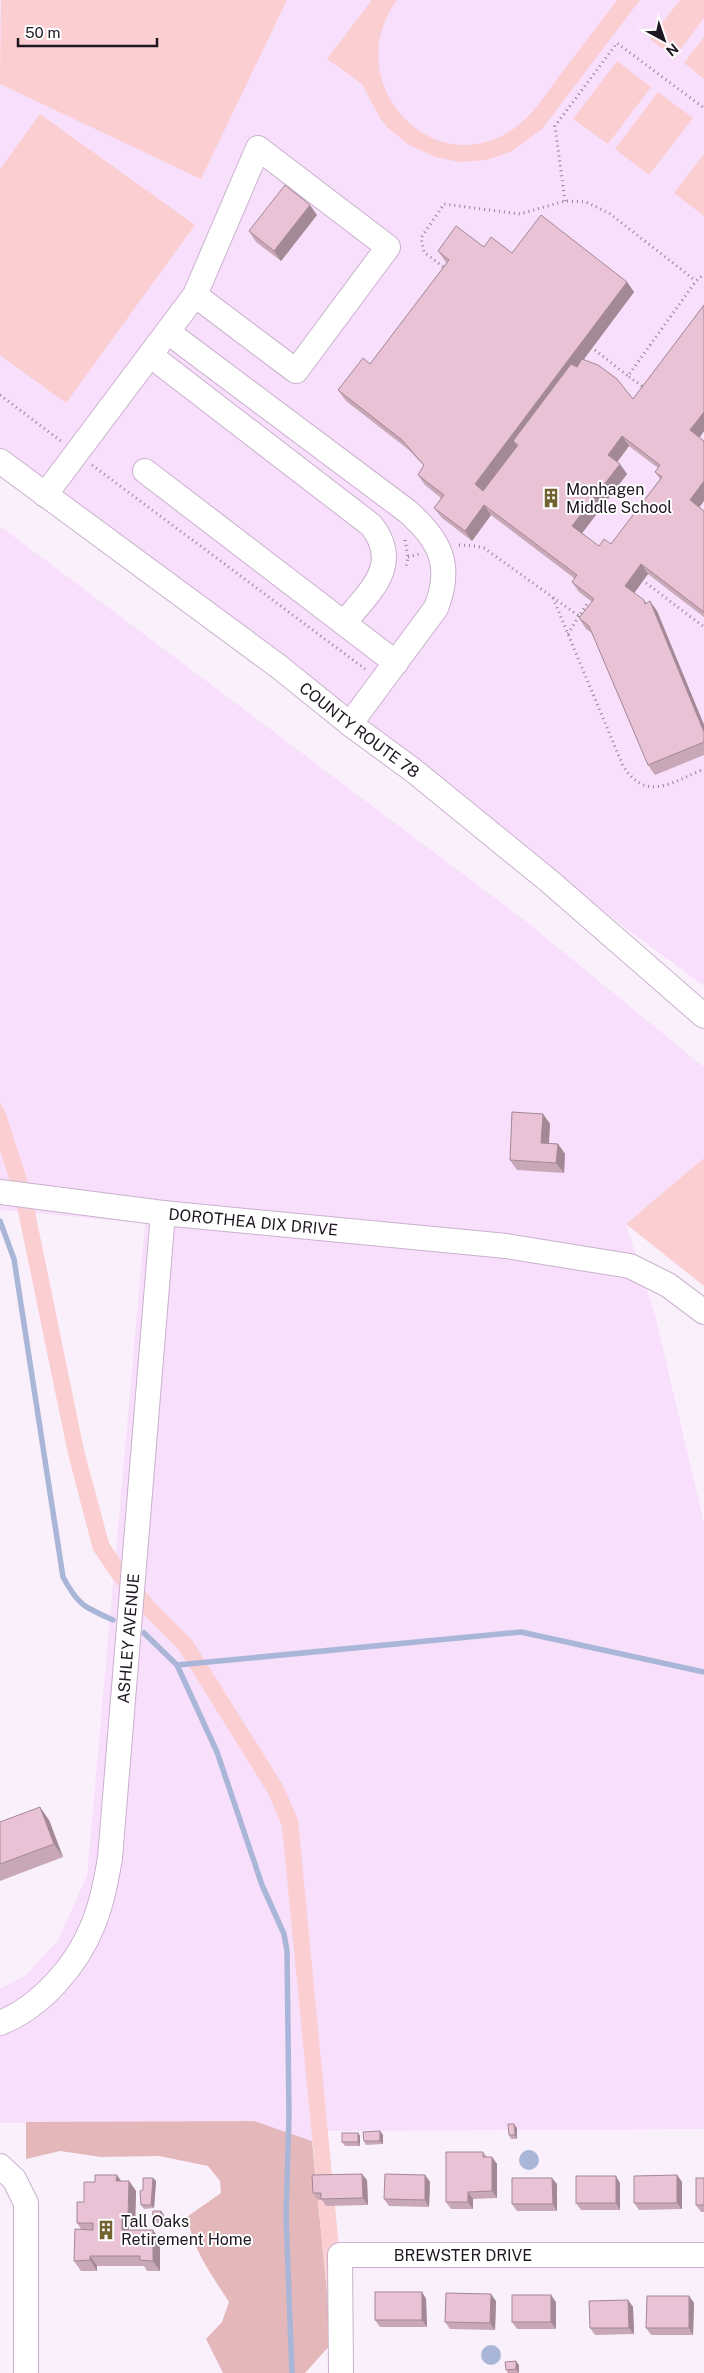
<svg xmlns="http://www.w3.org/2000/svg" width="704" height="2373" viewBox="0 0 704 2373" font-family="'Public Sans',sans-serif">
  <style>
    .built { fill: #f8dffb }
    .green { fill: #fbcfd2 }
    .forest { fill: #e4b8bb }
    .water { fill: #aab6d8 }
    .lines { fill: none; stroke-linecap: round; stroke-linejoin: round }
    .stream { stroke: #aab6d8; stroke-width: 5.5 }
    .minor-casing { stroke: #c9b1cd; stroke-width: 26 }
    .path { stroke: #8e8590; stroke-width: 3; stroke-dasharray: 1 4; stroke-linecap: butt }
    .minor { stroke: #fff; stroke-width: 24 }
    .wall { fill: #c8a7b7; fill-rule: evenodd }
    .shaded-wall { fill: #a38895 }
    .building { fill: #e9c2d5; stroke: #a38895; fill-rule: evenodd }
    .labels { text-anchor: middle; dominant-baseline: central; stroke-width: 4; stroke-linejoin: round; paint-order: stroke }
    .poi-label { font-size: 16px; fill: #1e1620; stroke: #fff; text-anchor: start }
    .street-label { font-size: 16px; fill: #1e1620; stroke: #fff }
  </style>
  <rect width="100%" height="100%" fill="#faf0fc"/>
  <g class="built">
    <polygon points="0,0 704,0 704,986 350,724 0,459"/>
    <polygon points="0,526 523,919 704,1067 704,1158 626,1224 655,1315 704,1523 704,2129 322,2131 312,2141 254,2121 0,2123 0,1989 25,1976 58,1940 87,1876 145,1223 0,1210"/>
  </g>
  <g class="green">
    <polygon points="1,0 287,0 201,179 0,84"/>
    <path d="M372,0H397C338,80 430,184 512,130C531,117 544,97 557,79C577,53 597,26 617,0H640L542,129L512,151L487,160L460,162L435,157L409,145L388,128L380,118L362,84L327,59Z"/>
    <polygon points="680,0 704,0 704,18 674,58 650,39"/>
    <polygon points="704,37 704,79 684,63"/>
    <polygon points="617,61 651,87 608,144 573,119"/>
    <polygon points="658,92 693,118 649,175 615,149"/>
    <polygon points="40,114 195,225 66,403 0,355 0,169"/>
    <polygon points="704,154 704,216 674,193"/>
    <polygon points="0,1103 5,1111 31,1192 84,1450 109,1543 125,1567 155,1603 192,1640 284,1787 298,1820 348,2342 332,2343 282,1826 269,1795 179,1650 143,1614 112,1578 93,1550 68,1454 15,1197 0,1150"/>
    <polygon points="704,1158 704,1286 626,1224"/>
  </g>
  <path class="forest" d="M254,2121L312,2141L332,2343L305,2373H223L206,2339L222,2322L229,2302C212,2275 191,2248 188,2216L221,2193L220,2181L208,2166L159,2156L101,2157L60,2151L26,2159V2122Z"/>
  <g class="water">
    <circle cx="529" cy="2160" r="10"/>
    <circle cx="491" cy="2355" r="10"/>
  </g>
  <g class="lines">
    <g class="stream">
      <path d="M0,1221L14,1259L63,1577C78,1605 84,1607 113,1620"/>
      <polyline points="144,1633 177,1665 217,1752 262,1885 284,1934 287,1951 289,2115 286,2216 292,2373"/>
      <polyline points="177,1665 521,1632 704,1672"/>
    </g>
    <defs>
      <g id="minor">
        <path d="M168,332L407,511C440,540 453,565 436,608L350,724"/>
        <path d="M150,355L371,525C403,565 369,592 344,623"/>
        <path id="s1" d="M0,461L278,666L350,724L414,771L549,881L704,1016"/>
        <polyline points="145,471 396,663"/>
        <polyline points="45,495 195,295 258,148 388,247 296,371 195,295"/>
        <path id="s2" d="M0,1192L163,1213L506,1246L630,1266L668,1285L704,1312"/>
        <path id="s3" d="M0,2023C41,2007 77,1965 93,1925C102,1903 106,1881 110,1858L163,1213"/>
        <polyline points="0,2166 14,2179 26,2203 26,2373"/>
        <path id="s4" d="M341,2373L340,2255H704"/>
      </g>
    </defs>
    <use href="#minor" class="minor-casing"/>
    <g class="path">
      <polyline points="565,201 555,126 617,43 704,108"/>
      <polyline points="447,270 424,252 421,238 444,204 520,214 565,201 586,202 609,213 696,281"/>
      <polyline points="595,350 628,376"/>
      <polyline points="646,389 628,376 696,281 704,274"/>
      <polyline points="0,395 61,441"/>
      <polyline points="92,465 365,669"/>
      <polyline points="405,540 408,557 406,568"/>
      <polyline points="459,545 476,546 484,548 579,616 588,602"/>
      <polyline points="408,557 419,554"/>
      <polyline points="646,583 704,627"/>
      <path d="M553,598L623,766C647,803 672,782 704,769"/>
      <polyline points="568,634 579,616"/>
    </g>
    <use href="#minor" class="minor"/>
  </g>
  <g class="wall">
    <polygon points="317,215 281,261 256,242 249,231"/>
    <path d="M484,247L512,253L627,282L634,292L584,359L633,399L704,305V431L699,438L704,501L699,507L704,511V617L648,574L634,593L657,611L704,725V755L655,775L648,765L592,633L586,629L579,618L592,602L579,592L572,582L574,578L491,515L472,541L442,518L434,508L441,498L425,485L418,475L424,466L409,450L346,401L338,390L370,364L447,263L445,261L438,251ZM629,446L658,468L655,472L660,479L611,544L599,546L582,533L627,474L617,462Z"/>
    <polygon points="543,1114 550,1124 549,1144 558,1144 565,1154 564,1173 517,1170 510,1160"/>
    <polygon points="49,1820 63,1857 0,1881 0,1822"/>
    <polygon points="517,2128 517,2139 511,2139 509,2135"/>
    <polygon points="380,2131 383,2135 383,2144 366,2145 364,2141"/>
    <polygon points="358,2133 360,2136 360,2146 345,2146 342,2142"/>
    <polygon points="483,2152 487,2157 492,2157 497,2164 497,2198 473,2199 473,2209 451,2209 446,2202"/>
    <polygon points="425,2175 430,2182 429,2207 389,2206 384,2199"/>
    <polygon points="677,2175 682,2182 682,2209 639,2210 634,2203"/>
    <polygon points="153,2178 156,2181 154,2208 144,2209 141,2205"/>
    <polygon points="704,2178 704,2212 701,2212 696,2205"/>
    <polygon points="367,2180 368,2205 326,2206 322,2200 318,2200 313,2193"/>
    <polygon points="129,2181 136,2191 135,2226 129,2226 129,2230 160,2240 160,2271 147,2271 144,2266 97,2266 97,2271 81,2271 74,2261 81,2229 77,2223 84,2202 95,2182"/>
    <polygon points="620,2183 620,2210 581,2210 576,2203"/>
    <polygon points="557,2184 557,2211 517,2211 512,2204"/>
    <polygon points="161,2211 164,2215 163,2223 154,2223 152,2219"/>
    <polygon points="422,2292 426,2299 427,2327 380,2327 375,2320"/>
    <polygon points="689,2296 694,2303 693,2335 651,2335 646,2328"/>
    <polygon points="628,2300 633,2307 634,2334 595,2335 590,2328"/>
    <polygon points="496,2301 495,2330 450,2329 445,2322"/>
    <polygon points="556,2302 556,2329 517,2329 512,2322"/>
    <polygon points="519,2365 519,2373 508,2373 506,2370"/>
  </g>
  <g class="shaded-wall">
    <polygon points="310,205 317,215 281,261 274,251"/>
    <polygon points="627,282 634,292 519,446 513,441 518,447 482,494 475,484"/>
    <polygon points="704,412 704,431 697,441 690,430"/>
    <polygon points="622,436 629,446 615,465 608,455"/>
    <polygon points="620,464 627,474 580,536 572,526"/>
    <polygon points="704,481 704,501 697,510 690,500"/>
    <polygon points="484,505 491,515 472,541 465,531"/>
    <polygon points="641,564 648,574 632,596 625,586"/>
    <polygon points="650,601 657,611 704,725 704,732"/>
    <polygon points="543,1114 550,1124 548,1153 541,1143"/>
    <polygon points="558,1144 565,1154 564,1173 556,1163"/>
    <polygon points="40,1807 49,1820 63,1857 54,1844"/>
    <polygon points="514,2124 517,2128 517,2139 515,2135"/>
    <polygon points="380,2131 383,2135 383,2144 380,2141"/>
    <polygon points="358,2133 360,2136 360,2146 358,2142"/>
    <polygon points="492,2157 497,2164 497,2198 492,2191"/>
    <polygon points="362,2174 367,2180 368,2205 363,2198"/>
    <polygon points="117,2175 124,2185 116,2181"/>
    <polygon points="425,2175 430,2182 429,2207 425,2200"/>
    <polygon points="677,2175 682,2182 682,2209 677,2203"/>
    <polygon points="616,2176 620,2183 620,2210 616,2203"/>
    <polygon points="153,2178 156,2181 154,2208 151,2205"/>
    <polygon points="552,2178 557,2184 557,2211 553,2204"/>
    <polygon points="129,2181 136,2191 135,2226 128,2216"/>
    <polygon points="468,2192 473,2199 473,2209 468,2202"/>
    <polygon points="161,2211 164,2215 163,2223 160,2220"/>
    <polygon points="122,2216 129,2226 129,2240 122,2230"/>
    <polygon points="153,2230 160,2240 160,2271 153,2261"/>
    <polygon points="90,2256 97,2266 97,2271 90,2260"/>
    <polygon points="422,2292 426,2299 427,2327 422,2320"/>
    <polygon points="491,2294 496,2301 495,2330 490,2323"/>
    <polygon points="551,2295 556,2302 556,2329 551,2322"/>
    <polygon points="689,2296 694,2303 693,2335 689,2328"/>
    <polygon points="628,2300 633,2307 634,2334 629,2328"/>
    <polygon points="516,2361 519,2365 519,2373 516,2369"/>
  </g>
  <g class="building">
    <polygon points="285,185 310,205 274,251 249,231"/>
    <path d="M541,215L627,282L475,484L483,491L518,445L513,441L571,364L577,367L582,359L598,365L617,379L633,399L704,305V412L690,430L704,441V481L690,500L704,511V612L641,564L625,586L644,600L645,604L650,601L704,732V742L648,765L589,626L579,618L594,599L572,582L577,575L484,505L465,531L434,508L444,495L418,475L424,465L402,440L338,390L363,358L370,364L449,260L438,251L456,226L484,247L491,237L512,253ZM622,436L660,465L655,472L662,477L611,544L604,539L599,546L572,526L620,464L608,455Z"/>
    <polygon points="512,1112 543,1114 541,1143 558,1144 556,1163 510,1160"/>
    <polygon points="40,1807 54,1844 0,1864 0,1822"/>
    <polygon points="508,2124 514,2124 515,2135 509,2135"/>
    <polygon points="380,2131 380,2141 364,2141 363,2132"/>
    <rect x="342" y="2133" width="16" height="9"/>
    <polygon points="446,2152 483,2152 483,2157 492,2157 492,2191 468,2192 468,2202 446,2202"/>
    <polygon points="362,2174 363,2198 321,2199 321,2193 313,2193 312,2175"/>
    <polygon points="385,2174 425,2175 425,2200 384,2199"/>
    <polygon points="95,2175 117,2175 116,2181 129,2181 128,2216 122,2216 122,2230 153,2230 153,2261 140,2260 140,2256 90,2256 90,2260 74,2261 75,2229 93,2230 93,2223 77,2223 77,2202 84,2202 84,2182 95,2182"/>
    <polygon points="677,2175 677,2203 634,2203 634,2176"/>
    <rect x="576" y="2176" width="40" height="27"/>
    <polygon points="143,2178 153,2178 151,2205 141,2205 140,2191 143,2190"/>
    <polygon points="512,2178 552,2178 553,2204 512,2204"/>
    <rect x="696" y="2178" width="8" height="27"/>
    <polygon points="153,2211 161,2211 160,2220 152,2219"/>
    <rect x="375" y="2292" width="47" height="28"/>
    <polygon points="446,2293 491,2294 490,2323 445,2322"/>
    <rect x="512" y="2295" width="39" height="27"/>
    <polygon points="647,2296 689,2296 689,2328 646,2328"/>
    <polygon points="628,2300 629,2328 590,2328 589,2301"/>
    <polygon points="516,2361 516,2369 506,2370 505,2362"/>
  </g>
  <defs>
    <symbol id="building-bare" viewBox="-9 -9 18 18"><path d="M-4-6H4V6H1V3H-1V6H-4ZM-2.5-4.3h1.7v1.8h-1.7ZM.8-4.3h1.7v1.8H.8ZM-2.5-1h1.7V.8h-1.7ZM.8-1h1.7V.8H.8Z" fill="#72622f" stroke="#fff" stroke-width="2.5" paint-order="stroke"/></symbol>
  </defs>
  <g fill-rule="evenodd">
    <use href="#building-bare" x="537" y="484" width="28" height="28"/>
    <use href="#building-bare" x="92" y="2216" width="28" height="28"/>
  </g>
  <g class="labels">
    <g class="poi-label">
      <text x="566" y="489">Monhagen<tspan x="566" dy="18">Middle School</tspan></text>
      <text x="121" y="2221">Tall Oaks<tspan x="121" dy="18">Retirement Home</tspan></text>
    </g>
    <g class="street-label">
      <text stroke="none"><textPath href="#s1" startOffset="449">COUNTY ROUTE 78</textPath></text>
      <text stroke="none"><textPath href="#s2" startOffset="255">DOROTHEA DIX DRIVE</textPath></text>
      <text stroke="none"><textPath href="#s3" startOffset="428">ASHLEY AVENUE</textPath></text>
      <text stroke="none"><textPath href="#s4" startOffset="241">BREWSTER DRIVE</textPath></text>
    </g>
  </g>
  <g transform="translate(664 40) rotate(140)" stroke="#ffffff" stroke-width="4" paint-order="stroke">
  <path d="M0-4L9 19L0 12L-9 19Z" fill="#1e1620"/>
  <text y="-8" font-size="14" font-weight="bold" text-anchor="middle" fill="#1e1620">N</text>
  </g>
  <path d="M18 38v8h139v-8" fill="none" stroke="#1e1620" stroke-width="2.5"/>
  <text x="25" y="38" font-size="15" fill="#1e1620" stroke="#ffffff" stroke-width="4" paint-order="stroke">50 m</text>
</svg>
